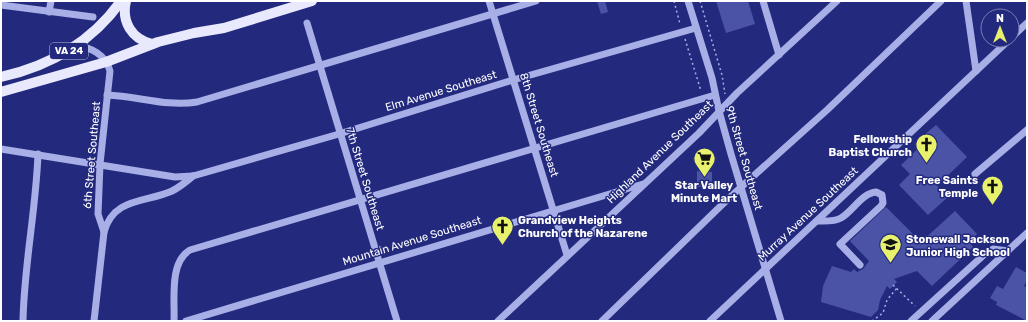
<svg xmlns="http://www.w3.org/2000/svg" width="1028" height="322" viewBox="0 0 1028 322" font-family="Rubik,sans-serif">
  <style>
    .building { fill: #4b53a7 }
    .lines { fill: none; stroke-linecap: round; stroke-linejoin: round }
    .path { stroke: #a8aee6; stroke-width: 1.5; stroke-dasharray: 2 3; stroke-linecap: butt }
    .minor { stroke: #a8aee6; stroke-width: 7 }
    .major { stroke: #e9e9fd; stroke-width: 10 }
    .labels { text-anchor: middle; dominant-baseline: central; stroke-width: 3; stroke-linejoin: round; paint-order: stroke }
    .shield { fill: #232a7e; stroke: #bdbfd8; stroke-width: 1 }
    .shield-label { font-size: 10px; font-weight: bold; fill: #fff }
    .street-label { font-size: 11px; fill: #fff; stroke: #232a7e }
    .poi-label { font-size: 11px; font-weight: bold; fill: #fff; stroke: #232a7e; text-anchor: end }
  </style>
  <rect width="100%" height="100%" fill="#232a7e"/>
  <g class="building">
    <polygon points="597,1 605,1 608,12 601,14"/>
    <polygon points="716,1 748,1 755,24 726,33"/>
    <polygon points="936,125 967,157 937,186 948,197 928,215 899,185 910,174 901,165 928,139 924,135"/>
    <polygon points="697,171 712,172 712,187 697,187"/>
    <polygon points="886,207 921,242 955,211 977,234 969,242 973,247 932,286 917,271 894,279 897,282 890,289 887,286 880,300 878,310 871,317 821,302 823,286 832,266 851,272 854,269 857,272 863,269 869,261 850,241"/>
    <polygon points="1016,267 1027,273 1027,280 1024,286 1027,288 1027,321 996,305 997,302 990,298 997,286 1003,289"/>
  </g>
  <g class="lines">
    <g class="path">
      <polyline points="674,1 680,24"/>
      <polyline points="700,1 722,75 725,94"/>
      <polyline points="685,39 701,91"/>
      <polyline points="705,106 707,114"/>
      <polyline points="893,285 915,306"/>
      <polyline points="872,321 883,313 887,300 897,288"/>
    </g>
    <g class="minor">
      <polyline points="489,1 567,255"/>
      <polyline points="688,1 712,78 719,111 731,154 781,321"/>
      <polyline points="763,1 779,55"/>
      <polyline points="966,1 976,71"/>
      <polyline points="1,5 93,17"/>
      <polyline points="49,12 51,1"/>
      <polyline points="307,23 397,321"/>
      <polyline points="1012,37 1027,23"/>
      <path d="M76,46C91,47 106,55 110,71L100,164L98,214L104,232L94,321"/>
      <path d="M107,95C138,96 166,107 197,102L536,1"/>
      <polyline points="1,149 175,177 193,176 339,134 513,80 696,28"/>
      <polyline points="975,174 1027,130"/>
      <path d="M817,221C825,221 834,222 841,218C853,211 862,193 876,192L882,195L883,203L881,206L840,244L860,265"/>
      <path d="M104,232C114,197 145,203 172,191C180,187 186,182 193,176"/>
      <path d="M23,321C24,265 36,210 38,154"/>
      <path d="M174,321C175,300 169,262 190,250L715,95"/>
      <polyline points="186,321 643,184"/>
      <polyline points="498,321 699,133 737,93 837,1"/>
      <polyline points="602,321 729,198 827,110 941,1"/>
      <polyline points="710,321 1009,40"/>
      <polyline points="911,321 986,253 993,249 1008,251"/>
      <polyline points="932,321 1027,233"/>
    </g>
    <g class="major">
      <path d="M126,1C121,22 132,39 152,44"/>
      <path d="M1,77C49,66 92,42 121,1"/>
      <polyline points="1,92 106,62 158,42 194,33 224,28 312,1"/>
    </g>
  </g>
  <defs>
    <symbol id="church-pin" viewBox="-11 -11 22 30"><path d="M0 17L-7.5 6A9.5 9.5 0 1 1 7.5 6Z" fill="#e7f16b" stroke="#232a7e"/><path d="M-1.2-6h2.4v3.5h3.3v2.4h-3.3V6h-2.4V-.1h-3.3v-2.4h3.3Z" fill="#111"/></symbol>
    <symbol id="supermarket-pin" viewBox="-11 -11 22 30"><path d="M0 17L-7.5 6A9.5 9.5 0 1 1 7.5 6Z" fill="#e7f16b" stroke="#232a7e"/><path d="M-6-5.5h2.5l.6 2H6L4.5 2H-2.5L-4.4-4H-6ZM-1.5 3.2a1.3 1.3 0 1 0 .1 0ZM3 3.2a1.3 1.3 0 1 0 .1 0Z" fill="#111"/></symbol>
    <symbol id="school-pin" viewBox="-11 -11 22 30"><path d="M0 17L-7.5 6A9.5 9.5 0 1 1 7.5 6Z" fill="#e7f16b" stroke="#232a7e"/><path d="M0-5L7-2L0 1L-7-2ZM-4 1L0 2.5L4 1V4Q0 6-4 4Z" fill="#111"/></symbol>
  </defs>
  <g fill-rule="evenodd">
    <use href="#church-pin" x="914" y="132" width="25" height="34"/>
    <use href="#supermarket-pin" x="692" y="146" width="25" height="34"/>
    <use href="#church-pin" x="980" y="174" width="25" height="34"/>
    <use href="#church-pin" x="490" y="214" width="25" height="34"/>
    <use href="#school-pin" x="878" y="232" width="25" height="34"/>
  </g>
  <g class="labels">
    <rect class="shield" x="50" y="43" width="38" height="16" rx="3"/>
    <g class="shield-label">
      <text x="69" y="51">VA 24</text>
    </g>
    <g class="street-label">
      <text transform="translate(441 91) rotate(-17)">Elm Avenue Southeast</text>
      <text transform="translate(539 125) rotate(73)">8th Street Southeast</text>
      <text transform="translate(660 152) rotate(-44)">Highland Avenue Southeast</text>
      <text transform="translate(92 155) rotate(-85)">6th Street Southeast</text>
      <text transform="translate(744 158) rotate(74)">9th Street Southeast</text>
      <text transform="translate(365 179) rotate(73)">7th Street Southeast</text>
      <text transform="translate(808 214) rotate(-43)">Murray Avenue Southeast</text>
      <text transform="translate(412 241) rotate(-17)">Mountain Avenue Southeast</text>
    </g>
    <g class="poi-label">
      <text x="912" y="139">Fellowship<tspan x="912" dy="13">Baptist Church</tspan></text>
      <text x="978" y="180">Free Saints<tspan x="978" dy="13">Temple</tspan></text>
      <text x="704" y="185" text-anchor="middle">Star Valley<tspan x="704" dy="13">Minute Mart</tspan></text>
      <text x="518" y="220" text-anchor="start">Grandview Heights<tspan x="518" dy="13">Church of the Nazarene</tspan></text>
      <text x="906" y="239" text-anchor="start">Stonewall Jackson<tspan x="906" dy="13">Junior High School</tspan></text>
    </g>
  </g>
  <rect width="1028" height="322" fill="none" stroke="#ffffff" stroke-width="4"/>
  <g transform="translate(1000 28)"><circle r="19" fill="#232a7e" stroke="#7b7fb2"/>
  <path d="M0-3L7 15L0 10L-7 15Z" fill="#e7f16b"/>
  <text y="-6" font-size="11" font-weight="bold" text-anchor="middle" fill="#ffffff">N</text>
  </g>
</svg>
